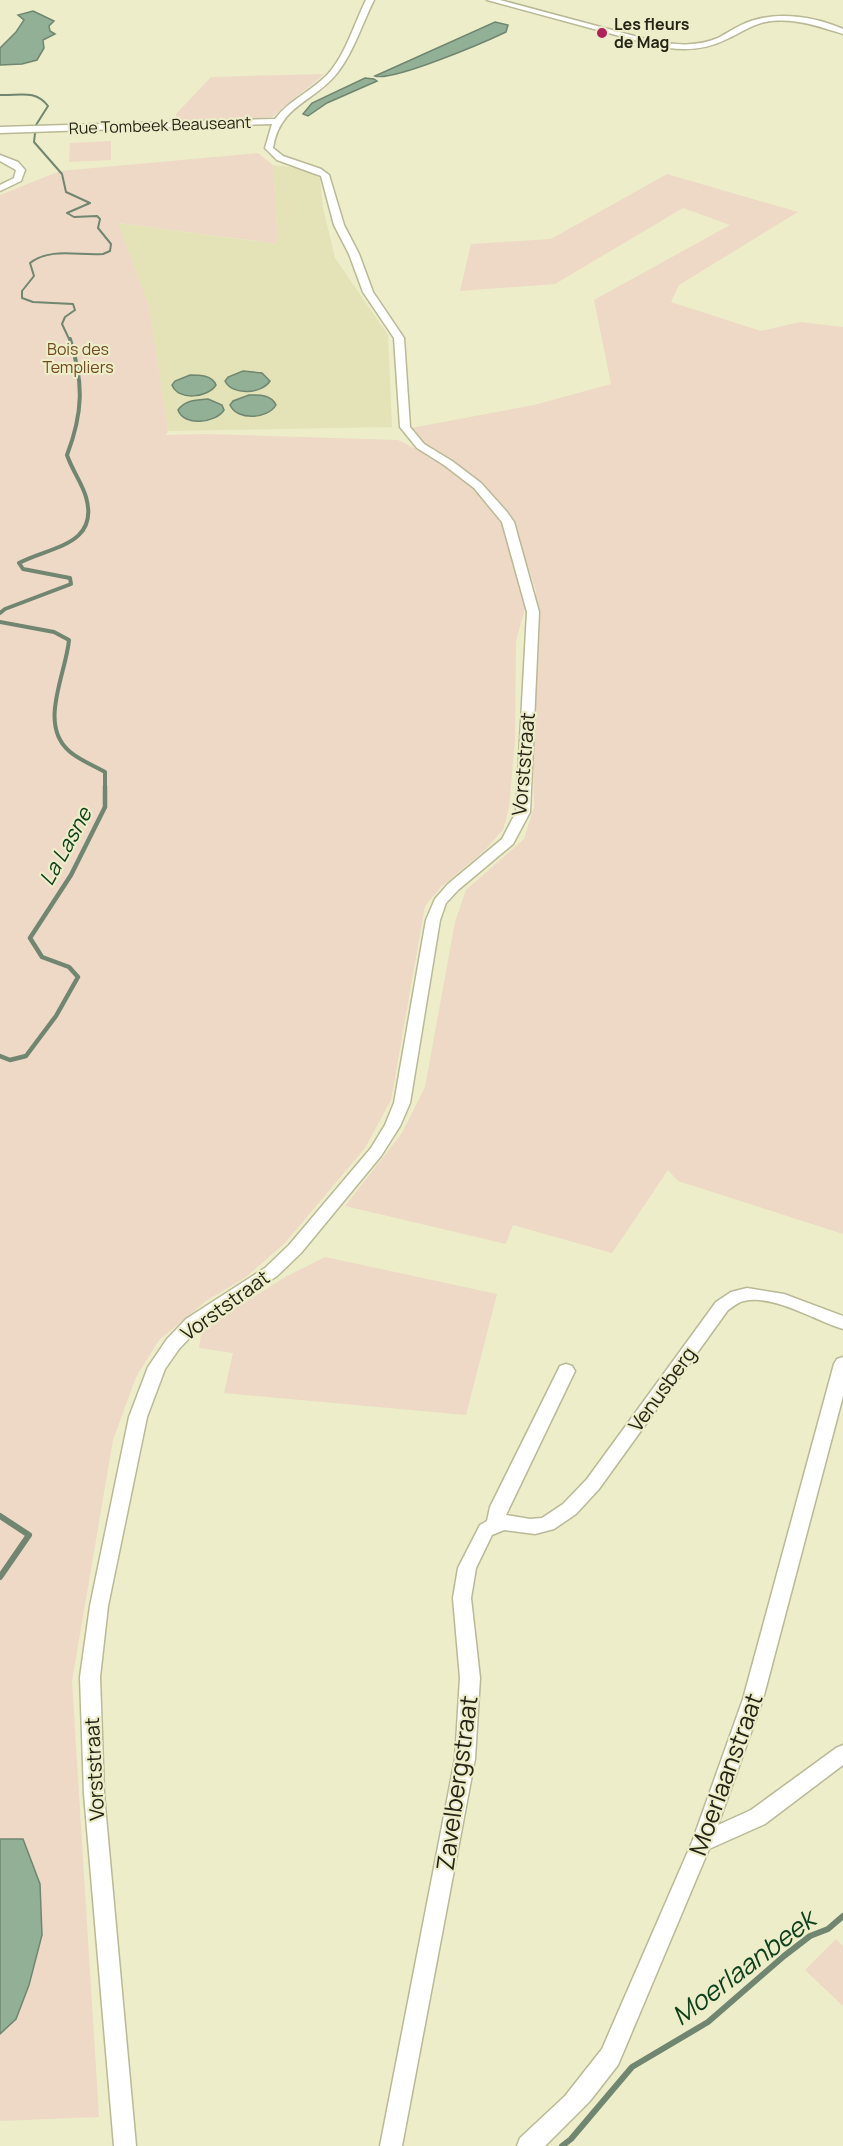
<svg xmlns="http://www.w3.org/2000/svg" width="843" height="2146" viewBox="0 0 843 2146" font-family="Manrope,sans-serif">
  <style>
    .built { fill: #e3e3b7 }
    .green { fill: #edd9c6 }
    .water { fill: #91b096; stroke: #708670; stroke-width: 1.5 }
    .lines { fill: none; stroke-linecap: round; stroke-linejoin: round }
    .stream-far3 { stroke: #708670; stroke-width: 2 }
    .stream-far2 { stroke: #708670; stroke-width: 4 }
    .stream-far1 { stroke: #708670; stroke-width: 4.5 }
    .stream { stroke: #708670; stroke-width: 6 }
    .street-casing { stroke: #b9b996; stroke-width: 3 }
    .street { fill: #fff; fill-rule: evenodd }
    .poi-dot { fill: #af215b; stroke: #ededc9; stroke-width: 2 }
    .labels { text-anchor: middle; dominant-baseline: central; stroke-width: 4.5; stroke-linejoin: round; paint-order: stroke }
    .far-poi-label { font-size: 16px; font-weight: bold; fill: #242417; stroke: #ededc9; text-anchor: start }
    .far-street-label { font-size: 16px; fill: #242417; stroke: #ededc9 }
    .far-park-label { font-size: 16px; fill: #714a1e; stroke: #ededc9 }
    .street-label { font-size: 20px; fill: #242417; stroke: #ededc9 }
    .water-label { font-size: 21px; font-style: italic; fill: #0e401e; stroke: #ededc9 }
    .near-street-label { font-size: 24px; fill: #242417; stroke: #ededc9 }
    .near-water-label { font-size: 26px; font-style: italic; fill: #0e401e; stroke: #ededc9 }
  </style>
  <rect width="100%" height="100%" fill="#ededc9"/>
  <polygon class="built" points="273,165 296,168 312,172 320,179 323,208 335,258 388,335 392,427 168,431 149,307 117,223 278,244"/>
  <g class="green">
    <polygon points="324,74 272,117 177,123 176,114 211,77"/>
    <polygon points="111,141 111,160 69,162 70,143"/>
    <polygon points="258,153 273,165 278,244 118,223 149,307 168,431 166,435 207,434 398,440 432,457 411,428 534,405 611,384 594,300 730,225 683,208 555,284 460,291 471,244 551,239 667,174 798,212 679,285 671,302 761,331 800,322 843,327 843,1234 678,1181 668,1170 612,1253 513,1225 506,1244 345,1206 402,1133 425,1087 455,922 466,890 524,839 534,807 532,690 536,591 512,520 473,489 495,509 504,527 525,608 516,641 515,740 509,808 503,830 484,851 441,887 425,906 391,1100 365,1148 285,1243 246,1277 206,1301 159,1340 136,1377 113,1440 72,1681 99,2117 0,2121 0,195 60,171"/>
    <polygon points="325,1257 497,1294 466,1415 224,1393 233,1353 199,1348 202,1329 287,1276"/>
    <polygon points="836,1939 843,1946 843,2006 805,1970"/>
  </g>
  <g class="water">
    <polygon points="33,11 54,21 49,26 50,31 55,34 43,40 44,48 37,60 22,64 0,65 0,48 16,32 24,20 18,15"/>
    <path d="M495,22L508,25L506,32C485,42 392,82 375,76Z"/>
    <polygon points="365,78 374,79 377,81 327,103 308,116 303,114 312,103"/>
    <path d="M243,371L262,373L270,381C262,394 232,396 225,381L228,377Z"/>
    <path d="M190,375C200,375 212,375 216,385C208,398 178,401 172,385L175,381Z"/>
    <path d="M249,395C259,395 271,394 276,405C268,419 237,421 230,405L233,401Z"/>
    <path d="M208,399L222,405L224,410C216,423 184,427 178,410C185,400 196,400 208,399Z"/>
    <polygon points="0,1839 23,1839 40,1884 42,1935 29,1985 16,2019 0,2034"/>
  </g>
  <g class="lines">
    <path class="stream-far3" d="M0,95C19,96 35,89 48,106L36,125L34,142L62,174L66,192L90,203L67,213L74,217L97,216L100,219L98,228L111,244L110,251L103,254C78,256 51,247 30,263L34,276L22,291V298L33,302L73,304L75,310L65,317L62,324L70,341"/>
    <g class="stream-far2">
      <path d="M0,613L5,609L71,584L70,578L23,569L19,563C48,547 100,546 86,497C82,483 72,470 67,455C83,413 84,383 70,339"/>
      <path d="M0,622L54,632L69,640C66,674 38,724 69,751C79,760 93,765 105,772V788"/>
    </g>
    <polyline class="stream-far1" points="0,1056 10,1060 26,1056 56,1016 78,977 69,967 42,957 30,938 71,875 105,807 105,786"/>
    <g class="stream">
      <polyline points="0,1516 29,1535 0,1577"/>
      <polyline points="562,2146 571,2139 632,2067 708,2022 784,1956 810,1936 828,1929 843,1916"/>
    </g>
    <defs>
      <g id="street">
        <path d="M366,0H374C362,24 354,51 338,72C314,103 280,104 273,148L283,156L321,169L329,175L344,225L359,254L373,292L404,338L410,427L424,444L452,461L481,483L507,512L514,522L539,612L530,812L513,844L458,890L446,903L440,920L410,1103L400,1126L381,1156L301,1253L277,1276L198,1329L179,1349L165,1369L147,1417L108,1606L100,1677L104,1794L136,2146H114L84,1794L80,1677L90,1606L129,1417L148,1367L167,1339L186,1319L265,1268L289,1245L371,1148L385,1125L394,1103L426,920L435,899L448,884L502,839L516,812L527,612L502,522L474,488L444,465L417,448L400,427L394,338L363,292L349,254L334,225L321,176L277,160L265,148L272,124L0,133V127L275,119C289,100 312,91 328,74C346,54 354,24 366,0Z"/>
        <path d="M487,0H500L653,41C675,45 697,47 718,38C729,32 739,25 751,21C780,11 816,17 843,29V34C817,26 793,17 765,22C751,25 740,33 727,39C702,52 676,51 649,44Z"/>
        <polygon points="0,155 18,162 25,170 21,181 0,191 0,185 14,178 16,170 0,161"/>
        <path d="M747,1288L784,1294L843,1316V1329C816,1321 773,1294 744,1301C738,1302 733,1307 728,1310L599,1489L576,1514L554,1529L535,1534L504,1530L492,1535L476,1568L471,1598L480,1678L475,1759L402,2146H380L455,1759L460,1678L453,1598L458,1568L480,1525L487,1521L490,1507L560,1366L566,1364L572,1366L575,1371L506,1515L530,1519L542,1518L563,1504L587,1479L716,1302L731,1292Z"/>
        <polygon points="843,1357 843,1396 763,1699 718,1825 751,1810 836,1748 843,1745 843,1765 765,1824 709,1849 618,2065 590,2101 545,2146 517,2146 520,2138 565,2096 602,2049 692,1842 743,1699 834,1364 837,1359"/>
      </g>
    </defs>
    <use href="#street" class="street-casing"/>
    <use href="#street" class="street"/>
  </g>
  <circle class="poi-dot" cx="602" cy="33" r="6"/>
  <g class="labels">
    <g class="far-poi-label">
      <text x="614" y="24">Les fleurs<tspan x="614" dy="18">de Mag</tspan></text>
    </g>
    <g class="far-street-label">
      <text transform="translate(160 125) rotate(-2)">Rue Tombeek Beauseant</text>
    </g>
    <g class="far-park-label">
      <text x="78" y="349">Bois des<tspan x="78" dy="18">Templiers</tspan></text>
    </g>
    <g class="street-label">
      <text transform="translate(523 764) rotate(-85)">Vorststraat</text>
      <text transform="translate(225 1305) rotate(-36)">Vorststraat</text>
      <text transform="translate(662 1389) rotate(-54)">Venusberg</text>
      <text transform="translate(94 1769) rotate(-93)">Vorststraat</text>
    </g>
    <g class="water-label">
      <text transform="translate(65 846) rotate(-61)">La Lasne</text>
    </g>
    <g class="near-street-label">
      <text transform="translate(725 1774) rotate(-70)">Moerlaanstraat</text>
      <text transform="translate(456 1783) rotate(-82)">Zavelbergstraat</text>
    </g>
    <g class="near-water-label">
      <text transform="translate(743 1967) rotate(-37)">Moerlaanbeek</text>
    </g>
  </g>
</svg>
